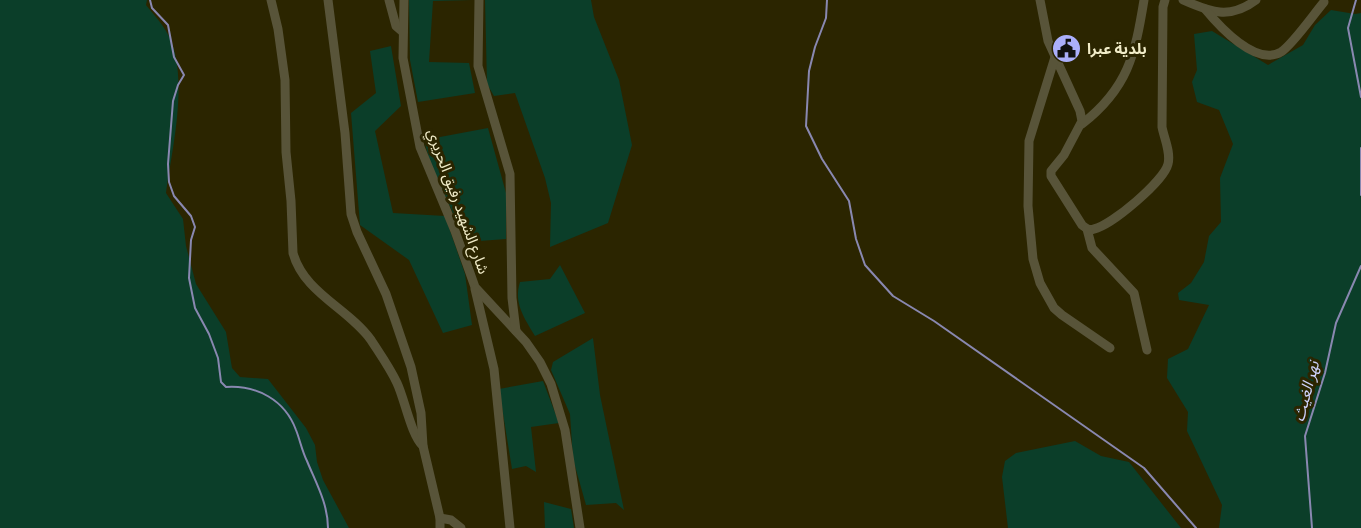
<svg xmlns="http://www.w3.org/2000/svg" width="1361" height="528" viewBox="0 0 1361 528" font-family="Commissioner,'Noto Sans Arabic',sans-serif">
  <style>
    .green { fill: #0b3e29 }
    .lines { fill: none; stroke-linecap: round; stroke-linejoin: round }
    .stream { stroke: #8988b0; stroke-width: 2 }
    .minor { stroke: #585439; stroke-width: 9 }
    .labels { text-anchor: middle; dominant-baseline: central; stroke-width: 6; stroke-linejoin: round; paint-order: stroke }
    .poi-label { font-size: 15px; font-weight: bold; fill: #f1ecc8; stroke: #2b2500; text-anchor: start }
    .street-label { font-size: 15px; fill: #f1ecc8; stroke: #2b2500 }
    .water-label { font-size: 16px; font-style: italic; fill: #ccd0f9; stroke: #2b2500 }
  </style>
  <rect width="100%" height="100%" fill="#2b2500"/>
  <g class="green">
    <path d="M0,0H147L146,5C153,14 161,22 166,31C191,71 172,149 166,193L183,219L186,246L196,284L226,332L232,368L240,377L268,379L306,428L315,445L317,462L323,480L349,528H0Z"/>
    <polygon points="409,0 472,0 433,1 429,62 469,63 475,93 418,102 410,60"/>
    <polygon points="485,0 591,0 594,17 619,80 632,145 608,223 550,247 551,203 545,178 515,93 494,96 487,84"/>
    <polygon points="1331,10 1355,14 1361,13 1361,528 1219,528 1222,505 1187,431 1188,412 1167,378 1168,359 1188,349 1209,305 1179,300 1178,293 1191,283 1204,262 1209,236 1221,222 1220,178 1233,144 1219,110 1197,102 1192,82 1197,70 1194,34 1212,31 1268,65 1303,45 1315,25"/>
    <polygon points="391,46 401,106 375,131 393,213 445,216 465,274 472,325 443,333 409,260 360,225 351,113 376,93 370,51"/>
    <polygon points="488,128 506,193 506,239 466,242 430,162 424,140"/>
    <path d="M560,265L585,313L535,336C525,319 513,303 520,282L550,279Z"/>
    <polygon points="593,338 600,395 624,510 616,503 586,505 573,459 570,414 551,370 553,362"/>
    <polygon points="543,381 559,423 531,427 536,472 526,466 512,469 499,389"/>
    <polygon points="1075,441 1101,456 1129,462 1181,528 1008,528 1002,477 1005,461 1016,453"/>
    <polygon points="544,502 571,509 574,528 545,528"/>
  </g>
  <g class="lines">
    <g class="stream">
      <path d="M150,0L152,8L168,25L174,57L184,75L178,85L173,101L168,164L169,182L174,196L191,216L195,227L191,240L189,278L195,308L209,334L218,358L221,382L226,387C257,385 285,400 296,430C300,440 302,451 307,461C316,483 328,504 328,528"/>
      <polyline points="827,0 826,18 815,47 809,71 806,126 822,159 849,201 856,239 865,265 893,296 934,321 1144,468 1196,528"/>
      <polyline points="1356,0 1348,28 1361,97"/>
      <polyline points="1361,148 1361,195"/>
      <polyline points="1312,528 1305,436 1325,373 1336,323 1361,266"/>
    </g>
    <g class="minor">
      <path d="M271,0L278,29L285,80L286,152L291,201L293,253C304,293 348,308 371,340C380,354 390,368 397,383C405,400 411,435 423,446"/>
      <polyline points="328,0 345,133 351,214 357,232 386,294 411,367 421,413 423,446 440,518 440,528"/>
      <polyline points="389,0 396,26 403,32"/>
      <polyline points="404,0 403,58 420,147 455,231 475,287 526,342 540,362 551,384 565,430 580,528"/>
      <polyline points="479,0 478,66 510,174 512,298 516,331"/>
      <path d="M1040,0L1048,41L1080,111L1082,121L1064,155L1051,171V176L1082,225C1086,228 1089,231 1094,229C1112,225 1164,181 1168,164C1171,152 1164,138 1162,127L1163,7L1165,0"/>
      <path d="M1183,0C1210,12 1230,20 1256,0"/>
      <path d="M1205,9C1219,26 1256,67 1281,52C1293,44 1313,15 1324,2"/>
      <polyline points="1055,57 1029,141 1028,206 1033,259 1040,283 1054,308 1062,315 1110,348"/>
      <path d="M1082,124C1128,88 1135,55 1144,0"/>
      <polyline points="1087,229 1092,248 1134,293 1147,350"/>
      <polyline points="475,289 494,369 510,528"/>
      <polyline points="440,518 451,520 461,528"/>
    </g>
  </g>
  <defs>
    <symbol id="civic-disc" viewBox="-11 -11 22 22"><circle r="9.5" fill="#abaffb" stroke="#2b2500"/><path d="M-.6-6.5H3V-4.5H.6V-3L4-1V1h2V6H-6V1h2V-1L-.6-3ZM-1.2 2.5V6h2.4V2.5Z" fill="#111"/></symbol>
  </defs>
  <g fill-rule="evenodd">
    <use href="#civic-disc" x="1050" y="32" width="33" height="33"/>
  </g>
  <g class="labels">
    <g class="poi-label">
      <text x="1087" y="48">بلدية عبرا</text>
    </g>
    <g class="street-label">
      <text transform="translate(459 201) rotate(70)">شارع الشهيد رفيق الحريري</text>
    </g>
    <g class="water-label">
      <text transform="translate(1305 391) rotate(-75)">نهر الغيث</text>
    </g>
  </g>
</svg>
